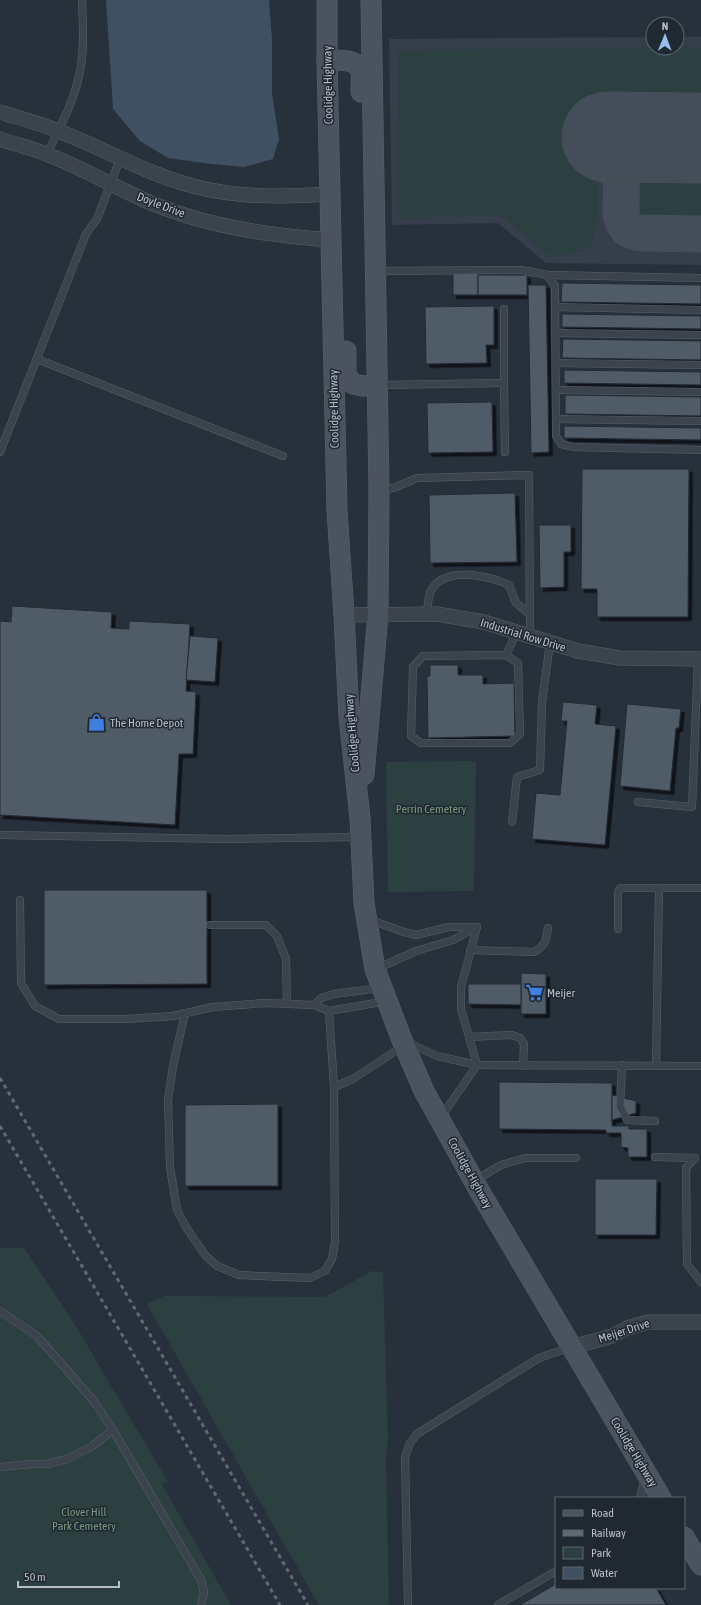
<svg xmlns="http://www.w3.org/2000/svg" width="701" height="1605" viewBox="0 0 701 1605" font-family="'Asap Condensed',sans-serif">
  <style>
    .airport { fill: #353e4a }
    .green { fill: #2c4040 }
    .water { fill: #3f5063 }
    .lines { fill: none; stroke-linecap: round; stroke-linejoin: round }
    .taxiway { stroke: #444e58; stroke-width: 37 }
    .runway { stroke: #444e58; stroke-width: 91 }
    .building { fill: #505c67; stroke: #222a34; filter: url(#shadow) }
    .service-casing { stroke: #59616b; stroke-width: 8 }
    .minor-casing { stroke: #59616b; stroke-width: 15 }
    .secondary-casing { stroke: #59616b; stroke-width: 21 }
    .service { stroke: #3b434d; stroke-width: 7 }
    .minor { stroke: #3b434d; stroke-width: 14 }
    .secondary { stroke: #4a535f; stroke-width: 20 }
    .rail { stroke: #606a75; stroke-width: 3; stroke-dasharray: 4 4; stroke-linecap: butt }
    .labels { text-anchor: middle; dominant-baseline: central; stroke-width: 3; stroke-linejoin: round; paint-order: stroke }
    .street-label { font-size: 12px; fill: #b7bec8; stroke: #202832 }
    .poi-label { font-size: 12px; fill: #b7bec8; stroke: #202832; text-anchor: start }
    .park-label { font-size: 12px; fill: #789b7f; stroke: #202832 }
  </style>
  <defs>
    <filter id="shadow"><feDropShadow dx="3.5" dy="3.5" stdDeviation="0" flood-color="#0009"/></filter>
  </defs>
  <rect width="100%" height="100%" fill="#27313c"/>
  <polygon class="airport" points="653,37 653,48 677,48 677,37 701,37 701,265 546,263 498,223 392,225 389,39"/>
  <g class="green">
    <path d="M653,47H701V117L602,116L597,213L593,244C580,250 566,259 551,255C544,254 512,224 504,218L495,215L402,218L399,216L397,211L398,50Z"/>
    <polygon points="636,156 701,157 701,226 667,226 635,221 629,189 633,159"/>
    <polygon points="476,761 474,891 388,892 386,762"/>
    <polygon points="0,1248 24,1248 74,1323 168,1482 161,1483 231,1605 0,1605"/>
    <polygon points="372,1271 383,1272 388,1442 386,1456 389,1605 319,1605 147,1304 164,1296 325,1297"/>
  </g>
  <polygon class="water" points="106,0 269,0 272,39 272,94 279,139 273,159 244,167 203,163 168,158 140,141 113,109"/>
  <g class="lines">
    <path class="taxiway" d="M622,137L621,212C622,226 629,232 642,233L701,234"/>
    <polyline class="runway" points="607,137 701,138"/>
  </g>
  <g class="building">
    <rect x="453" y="272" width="25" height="23"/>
    <rect x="478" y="275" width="49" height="20"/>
    <polygon points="562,283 701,285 701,304 561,302"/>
    <polygon points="528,285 546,285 549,452 531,453"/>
    <polygon points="494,306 494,345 486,345 487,363 426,364 425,307"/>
    <polygon points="562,314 701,316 701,329 562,327"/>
    <polygon points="563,339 701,341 701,360 562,358"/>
    <polygon points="564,370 701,372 701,385 564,383"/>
    <polygon points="565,395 701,397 701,416 565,414"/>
    <polygon points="492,402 493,452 428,453 427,403"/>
    <polygon points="564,426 701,428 701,440 564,438"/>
    <polygon points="582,469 689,469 688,617 597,617 597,589 581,589"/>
    <polygon points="515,493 517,562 430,563 429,495"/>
    <polygon points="539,525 571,525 571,552 564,552 564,587 540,588"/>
    <polygon points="12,606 112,612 111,628 129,629 129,621 190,624 186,691 196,692 193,754 179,754 175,825 0,815 0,621 11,622"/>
    <polygon points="190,636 218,638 215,682 186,680"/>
    <polygon points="430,665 458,665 458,675 483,675 483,684 514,683 515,736 428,738 427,676 430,676"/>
    <polygon points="563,702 597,705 595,724 616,726 605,845 532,839 536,793 560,795 567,721 561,721"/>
    <polygon points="627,704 681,709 679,728 676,728 670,791 620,786"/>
    <polygon points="44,890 207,890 207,984 44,985"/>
    <polygon points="521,973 546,974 546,1014 521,1014"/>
    <polygon points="468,984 521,984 521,1005 468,1004"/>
    <polygon points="499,1082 612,1083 612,1126 629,1126 629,1129 647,1129 647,1157 628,1157 628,1148 621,1147 621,1133 606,1133 606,1130 499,1129"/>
    <polygon points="612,1095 636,1101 636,1113 612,1120"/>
    <polygon points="278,1104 278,1186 185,1186 185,1105"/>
    <polygon points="595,1179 657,1179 656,1235 595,1235"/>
    <polygon points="556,1584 556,1588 564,1589 656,1588 666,1605 520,1605"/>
  </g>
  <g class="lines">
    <defs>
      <g id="service">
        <path d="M47,154C58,130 72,106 78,80C85,54 83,27 82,0"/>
        <polyline points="377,271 522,270 547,275 555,286 556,436 561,444 574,447 701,450"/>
        <polyline points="547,275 701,278"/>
        <polyline points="556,307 701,310"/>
        <polyline points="556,333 701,335"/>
        <polyline points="37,359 283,456"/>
        <polyline points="556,363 701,365"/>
        <polyline points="504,383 505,452"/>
        <polyline points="379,385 504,383 504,309"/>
        <polyline points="556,390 701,392"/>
        <polyline points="556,419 701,421"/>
        <polyline points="0,452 86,234 97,219 120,159"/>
        <polyline points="381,489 394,488 417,478 529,475 530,636"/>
        <path d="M426,614C428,607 428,599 430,593C441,565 489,575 509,585L516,603L530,614"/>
        <polyline points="506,655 518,663 520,734 510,743 421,743 411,736 413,667 423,656 506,655 517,632"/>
        <polyline points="638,802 692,807 698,659"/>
        <polyline points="512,822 517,777 540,770 542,702 550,643"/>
        <polyline points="0,835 229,839 359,837"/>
        <polyline points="20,900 21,983 35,1006 59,1019 126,1019 173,1016 213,1007 265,1003 314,1005"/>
        <polyline points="368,919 404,932 416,935 449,927 477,927"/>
        <polyline points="210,925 266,925 277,936 286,959 287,1004"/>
        <polyline points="477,927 461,987 461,1009 477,1065 701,1066"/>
        <polyline points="618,929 618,893 620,888 659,888"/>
        <path d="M470,950L534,952C546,945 546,941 548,928"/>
        <polyline points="376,969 416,951 453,940 476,927"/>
        <polyline points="380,988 334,994 321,998 314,1005 329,1011 387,1001"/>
        <polyline points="329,1011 334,1087 353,1079 403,1046"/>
        <polyline points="185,1013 173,1066 168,1100 170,1167 177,1210 186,1227 205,1255 217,1266 239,1275 310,1278 325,1271 332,1259 335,1242 334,1087"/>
        <polyline points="469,1037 512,1035 520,1038 524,1044 523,1066"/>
        <polyline points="407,1042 437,1056 477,1065 441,1117"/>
        <polyline points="622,1065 620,1106 627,1120 655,1121"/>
        <polyline points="656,1066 659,888 701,888"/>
        <polyline points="655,1157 695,1158"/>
        <polyline points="695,1158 686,1168 687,1264 701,1282"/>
        <polyline points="474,1181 501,1165 525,1158 576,1158"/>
        <polyline points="0,1311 37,1336 93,1400 113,1430"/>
        <polyline points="0,1467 32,1464 47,1464 67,1459 91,1447 113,1430 201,1580 204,1593 201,1605"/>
        <polyline points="640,1498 645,1477"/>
        <polyline points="408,1605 405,1457 410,1443 417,1434 539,1358 571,1347"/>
        <polyline points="498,1605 556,1571"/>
      </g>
      <g id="minor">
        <path d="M0,112C19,118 39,123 58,131C104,148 146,174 193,186C237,198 285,197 330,194"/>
        <path d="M0,139C15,144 31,148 46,154C84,168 119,190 156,205C214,228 269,235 331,240"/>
        <polyline points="344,615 437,614 484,622 578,651 620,658 701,659"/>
        <polyline points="572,1347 612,1336 627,1328 648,1322 701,1322"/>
      </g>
      <g id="secondary">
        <polyline points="327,0 327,60 337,510 344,615 349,717 360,818 364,903 375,969 402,1040 424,1091 480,1192 661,1498"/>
        <path d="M327,60C338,60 358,58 361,72C362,78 361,86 361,92"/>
        <polyline points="346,351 346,375 353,384 363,386 377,385"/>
        <polyline points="364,775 378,615 379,489 371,0"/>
        <polyline points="684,1537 701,1565"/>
      </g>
    </defs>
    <use href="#service" class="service-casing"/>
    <use href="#minor" class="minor-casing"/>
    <use href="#secondary" class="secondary-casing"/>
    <use href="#service" class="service"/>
    <use href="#minor" class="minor"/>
    <use href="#secondary" class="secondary"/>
    <g class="rail">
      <polyline points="0,1078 308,1605"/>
      <polyline points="0,1126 280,1605"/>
    </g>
  </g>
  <defs>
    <symbol id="shop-bare" viewBox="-9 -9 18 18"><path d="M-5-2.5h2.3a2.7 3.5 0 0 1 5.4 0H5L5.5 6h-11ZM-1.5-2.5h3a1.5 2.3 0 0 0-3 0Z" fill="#3f7fe0" stroke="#202832" stroke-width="2.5" paint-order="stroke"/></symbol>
    <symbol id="supermarket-bare" viewBox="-9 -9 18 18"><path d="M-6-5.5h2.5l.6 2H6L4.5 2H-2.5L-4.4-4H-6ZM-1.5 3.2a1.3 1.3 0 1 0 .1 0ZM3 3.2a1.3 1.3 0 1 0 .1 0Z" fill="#3f7fe0" stroke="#202832" stroke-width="2.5" paint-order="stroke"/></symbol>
  </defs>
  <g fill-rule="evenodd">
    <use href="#shop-bare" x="84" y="710" width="25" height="25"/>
    <use href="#supermarket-bare" x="522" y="980" width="25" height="25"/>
  </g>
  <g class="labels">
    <g class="street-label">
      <text transform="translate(328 85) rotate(-91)">Coolidge Highway</text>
      <text transform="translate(161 205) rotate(21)">Doyle Drive</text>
      <text transform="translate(334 409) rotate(-91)">Coolidge Highway</text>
      <text transform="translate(523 635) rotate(17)">Industrial Row Drive</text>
      <text transform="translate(352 733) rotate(-95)">Coolidge Highway</text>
      <text transform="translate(470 1173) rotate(61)">Coolidge Highway</text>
      <text transform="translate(624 1331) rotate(-18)">Meijer Drive</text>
      <text transform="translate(634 1452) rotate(59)">Coolidge Highway</text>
    </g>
    <g class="poi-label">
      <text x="110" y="723">The Home Depot</text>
      <text x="547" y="993">Meijer</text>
    </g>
    <g class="park-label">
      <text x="431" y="809">Perrin Cemetery</text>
      <text x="84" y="1512">Clover Hill<tspan x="84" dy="14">Park Cemetery</tspan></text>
    </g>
  </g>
  <rect x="555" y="1497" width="130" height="92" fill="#202832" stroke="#5c646e"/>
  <rect x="563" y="1510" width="20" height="6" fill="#4a535f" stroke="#5c646e"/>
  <text x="591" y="1517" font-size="12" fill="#b7bec8">Road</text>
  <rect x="563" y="1530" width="20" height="6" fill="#606a75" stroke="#5c646e"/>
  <text x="591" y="1537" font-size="12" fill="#b7bec8">Railway</text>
  <rect x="563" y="1547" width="20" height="12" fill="#2c4040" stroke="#5c646e"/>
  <text x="591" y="1557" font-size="12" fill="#b7bec8">Park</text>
  <rect x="563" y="1567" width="20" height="12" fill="#3f5063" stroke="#5c646e"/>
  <text x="591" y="1577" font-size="12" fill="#b7bec8">Water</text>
  <g transform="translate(665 36) rotate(1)"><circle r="19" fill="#202832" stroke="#5c646e"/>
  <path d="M0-3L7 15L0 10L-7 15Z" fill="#97bced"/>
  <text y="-6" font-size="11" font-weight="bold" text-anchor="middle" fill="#b7bec8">N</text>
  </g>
  <path d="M18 1581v6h101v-6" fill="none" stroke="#b7bec8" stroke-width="2"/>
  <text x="24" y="1581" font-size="12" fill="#b7bec8" stroke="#202832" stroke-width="3" paint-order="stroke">50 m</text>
</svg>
